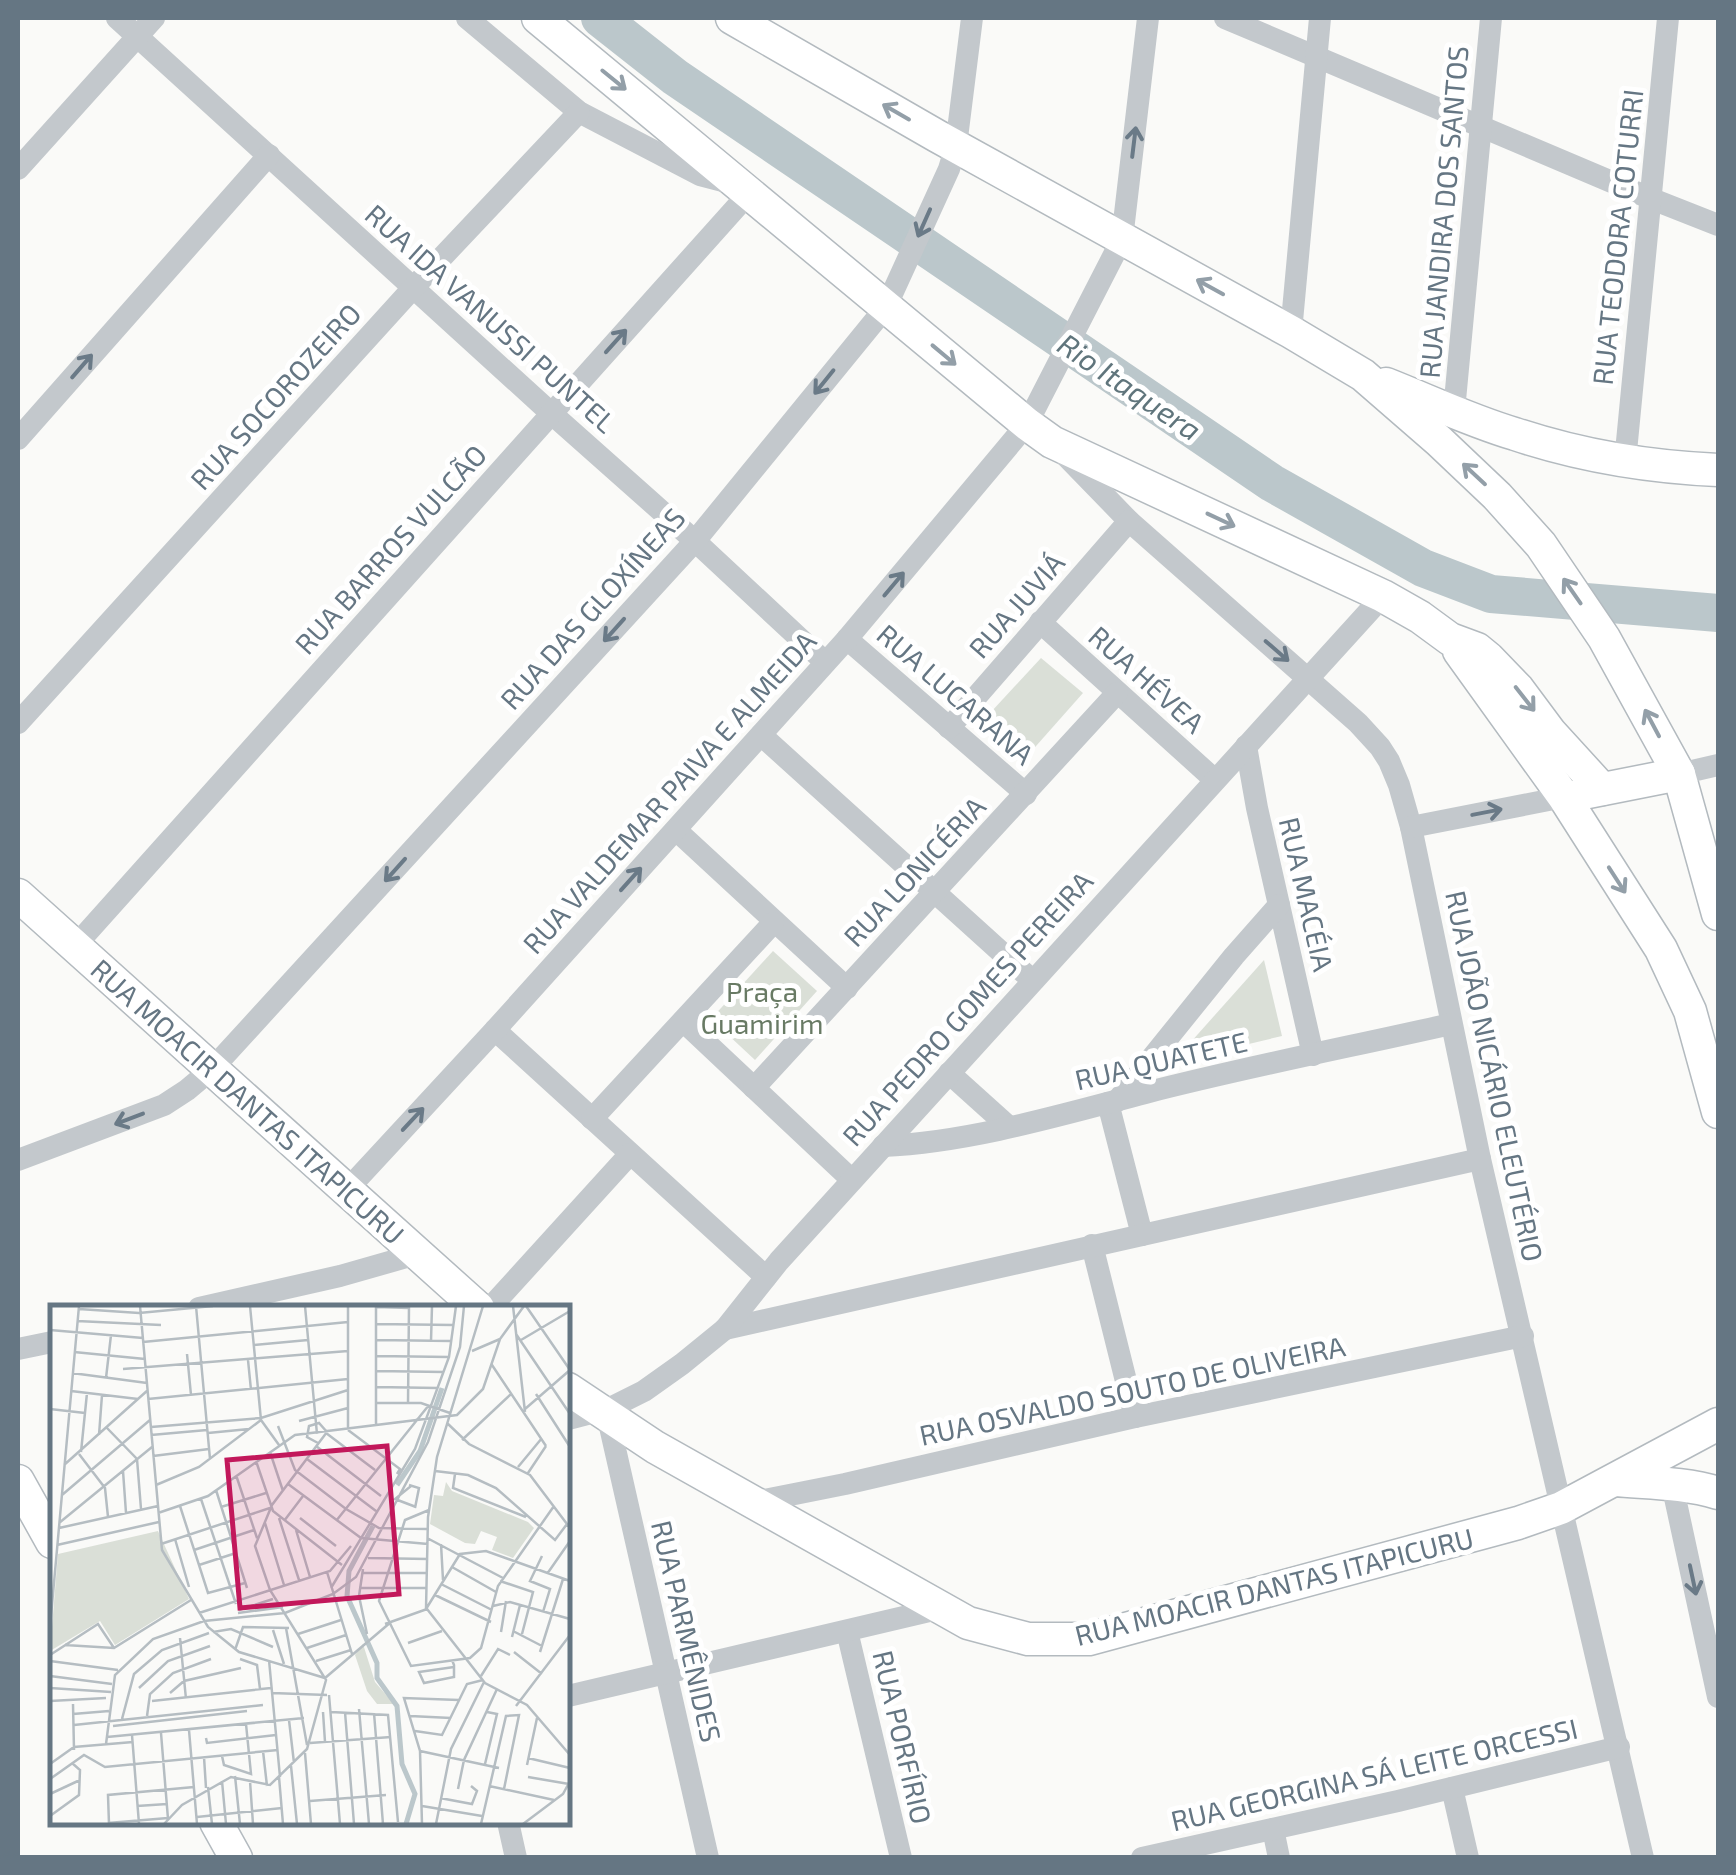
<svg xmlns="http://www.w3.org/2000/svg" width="1736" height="1875" viewBox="0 0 1736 1875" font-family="'Exo 2',sans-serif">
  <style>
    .green { fill: #dadfd7 }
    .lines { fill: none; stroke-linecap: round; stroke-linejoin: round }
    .river { stroke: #bbc7cb; stroke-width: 38 }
    .secondary-casing { stroke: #b3babf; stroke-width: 35 }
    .street { stroke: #c3c8cc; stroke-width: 22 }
    .secondary { stroke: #fff; stroke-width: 32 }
    .oneway { stroke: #939fa8 }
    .oneway2 { stroke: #6a7a87 }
    .labels { text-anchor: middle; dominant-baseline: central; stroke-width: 10; stroke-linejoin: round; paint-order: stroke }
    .street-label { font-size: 28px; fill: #657683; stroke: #fff }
    .park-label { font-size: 28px; fill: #687a64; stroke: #fff }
    .water-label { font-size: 30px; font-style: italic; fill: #60757c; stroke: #fff }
    .inset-river { fill: none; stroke: #bbc7cb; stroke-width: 5 }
    .inset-road { fill: none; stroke: #b5bdc2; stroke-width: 2.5 }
    .view { fill: #c2185b; fill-opacity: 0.15; stroke: #c2185b; stroke-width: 5 }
    .inset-edge { fill: none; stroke: #657683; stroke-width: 5 }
  </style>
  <rect width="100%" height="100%" fill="#fafaf8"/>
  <g class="green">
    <polygon points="1041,658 1083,693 1021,763 979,725"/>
    <polygon points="773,951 817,991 755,1060 711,1019"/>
    <polygon points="1264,960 1282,1036 1173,1062"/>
  </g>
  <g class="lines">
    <polyline class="river" points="600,18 675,77 1272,483 1423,568 1491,594 1718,613"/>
    <defs>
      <g id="secondary">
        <polyline points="538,18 1027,424 1052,442 1383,596 1420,617 1450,639 1477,649 1488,658 1518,689 1550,732 1602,789"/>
        <polyline points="732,18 937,136 1291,332 1363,375 1439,441 1497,496 1541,545 1604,638 1679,774 1718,914"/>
        <path d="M1386,384C1429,401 1471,421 1515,434C1581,456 1649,467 1718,470"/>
        <polyline points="1459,651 1564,797 1661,949 1690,1011 1718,1112"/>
        <polyline points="1583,793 1679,774"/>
        <polyline points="18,895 478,1308"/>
        <polyline points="568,1389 655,1447 968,1623 1028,1639 1089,1639 1518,1523 1561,1508 1718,1424"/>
        <path d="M1615,1480C1650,1483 1686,1483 1718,1493"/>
        <polyline points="18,1481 52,1542"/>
        <polyline points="216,1822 236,1858"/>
      </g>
    </defs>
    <use href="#secondary" class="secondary-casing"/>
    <g class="street">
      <polyline points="117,18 552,414 695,541 825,662"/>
      <polyline points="467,18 579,112 700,175 723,181 733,179"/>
      <polyline points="1225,18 1652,199 1718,225"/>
      <polyline points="18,169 154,18"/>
      <polyline points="1291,332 1320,18"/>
      <polyline points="1454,411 1491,18"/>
      <polyline points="18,439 269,155"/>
      <polyline points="1066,456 1129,521 1358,723 1380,747 1389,761 1399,785 1411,827 1480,1159 1643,1858"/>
      <polyline points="1625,462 1668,18"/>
      <polyline points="1040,622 1215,780"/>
      <polyline points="847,639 1026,794"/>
      <polyline points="18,723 413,288 579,112"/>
      <polyline points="949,728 1129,521"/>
      <polyline points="761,735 1032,980"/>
      <polyline points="1246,746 1257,808 1313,1055"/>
      <polyline points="1679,774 1718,765"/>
      <polyline points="1411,827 1564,797"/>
      <polyline points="676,830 847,988"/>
      <polyline points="75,946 750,192"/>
      <polyline points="683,1021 852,1180"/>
      <polyline points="495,1030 766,1277"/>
      <polyline points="949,1073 1009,1127"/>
      <polyline points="754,1088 1117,693"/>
      <polyline points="1117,1101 1234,956 1279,905"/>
      <polyline points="1108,1103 1142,1235"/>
      <polyline points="592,1119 773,923"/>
      <path d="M883,1146C970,1142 1061,1115 1145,1093C1246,1067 1349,1047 1451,1024"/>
      <polyline points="18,1160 164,1105 187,1090 212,1069 695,541 886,307 949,169 956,146 972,18"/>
      <polyline points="346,1191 495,1030 847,639 1027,424 1122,239 1148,18"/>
      <polyline points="1092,1245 1135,1417"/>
      <polyline points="199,1308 340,1276 417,1254"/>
      <polyline points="490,1308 630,1154"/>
      <polyline points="725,1329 1480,1159"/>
      <polyline points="18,1349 52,1342"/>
      <polyline points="608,1418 708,1858"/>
      <polyline points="568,1419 610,1408 644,1391 682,1364 725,1329 779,1261 1383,596"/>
      <polyline points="1672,1484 1718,1697"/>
      <polyline points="754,1502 845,1484 1135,1417 1523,1336"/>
      <polyline points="847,1631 901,1858"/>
      <polyline points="568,1696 942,1608"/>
      <polyline points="1452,1788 1468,1858"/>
      <polyline points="508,1822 516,1858"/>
      <polyline points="1273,1829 1279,1858"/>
      <polyline points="1142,1858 1398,1801 1619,1747"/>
    </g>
    <use href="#secondary" class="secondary"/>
  </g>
  <defs><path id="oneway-shaft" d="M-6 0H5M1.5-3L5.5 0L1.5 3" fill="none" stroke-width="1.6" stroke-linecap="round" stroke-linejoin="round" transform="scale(2.5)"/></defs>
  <g class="oneway">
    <use href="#oneway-shaft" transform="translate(614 80) rotate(39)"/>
    <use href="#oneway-shaft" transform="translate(896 112) rotate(-150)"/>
    <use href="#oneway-shaft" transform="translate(1210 287) rotate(-151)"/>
    <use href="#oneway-shaft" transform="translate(944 355) rotate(40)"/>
    <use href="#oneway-shaft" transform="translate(1474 474) rotate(-137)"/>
    <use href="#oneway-shaft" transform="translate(1221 520) rotate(25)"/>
    <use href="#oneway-shaft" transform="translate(1572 591) rotate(-125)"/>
    <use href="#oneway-shaft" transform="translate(1525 699) rotate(52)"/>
    <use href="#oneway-shaft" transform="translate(1652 723) rotate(-118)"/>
    <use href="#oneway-shaft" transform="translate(1617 880) rotate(57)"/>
  </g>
  <g class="oneway2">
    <use href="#oneway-shaft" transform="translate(1134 142) rotate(-83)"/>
    <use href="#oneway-shaft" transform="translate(924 223) rotate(114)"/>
    <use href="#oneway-shaft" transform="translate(616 341) rotate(-48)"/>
    <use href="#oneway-shaft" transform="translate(82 366) rotate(-49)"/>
    <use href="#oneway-shaft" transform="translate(824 382) rotate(129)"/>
    <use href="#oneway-shaft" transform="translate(894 584) rotate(-50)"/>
    <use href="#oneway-shaft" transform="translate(614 630) rotate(132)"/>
    <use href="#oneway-shaft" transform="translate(1277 651) rotate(41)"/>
    <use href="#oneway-shaft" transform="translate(1487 812) rotate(-11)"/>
    <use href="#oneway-shaft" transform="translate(395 870) rotate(132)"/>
    <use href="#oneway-shaft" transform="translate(631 879) rotate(-48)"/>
    <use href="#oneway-shaft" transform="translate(129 1119) rotate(159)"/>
    <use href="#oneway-shaft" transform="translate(413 1119) rotate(-47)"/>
    <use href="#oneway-shaft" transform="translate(1693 1580) rotate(78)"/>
  </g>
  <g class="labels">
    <g class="street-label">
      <text transform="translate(1443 212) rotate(-85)">RUA JANDIRA DOS SANTOS</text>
      <text transform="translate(1617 237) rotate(-84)">RUA TEODORA COTURRI</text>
      <text transform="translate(491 318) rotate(42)">RUA IDA VANUSSI PUNTEL</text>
      <text transform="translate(275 396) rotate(-48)">RUA SOCOROZEIRO</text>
      <text transform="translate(390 549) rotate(-48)">RUA BARROS VULCÃO</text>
      <text transform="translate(1016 605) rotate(-49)">RUA JUVIÁ</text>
      <text transform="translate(592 608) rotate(-48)">RUA DAS GLOXÍNEAS</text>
      <text transform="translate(1147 679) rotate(42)">RUA HÉVEA</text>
      <text transform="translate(956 694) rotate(41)">RUA LUCARANA</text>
      <text transform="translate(669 792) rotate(-48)">RUA VALDEMAR PAIVA E ALMEIDA</text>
      <text transform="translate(914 871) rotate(-47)">RUA LONICÉRIA</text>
      <text transform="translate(1307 894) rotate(77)">RUA MACÉIA</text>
      <text transform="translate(967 1008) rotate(-48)">RUA PEDRO GOMES PEREIRA</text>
      <text transform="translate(1161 1060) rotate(-13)">RUA QUATETE</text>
      <text transform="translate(1495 1076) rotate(78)">RUA JOÃO NICÁRIO ELEUTÉRIO</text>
      <text transform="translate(248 1101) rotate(42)">RUA MOACIR DANTAS ITAPICURU</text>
      <text transform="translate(1132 1390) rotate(-12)">RUA OSVALDO SOUTO DE OLIVEIRA</text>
      <text transform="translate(1274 1586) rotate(-14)">RUA MOACIR DANTAS ITAPICURU</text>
      <text transform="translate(687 1631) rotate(77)">RUA PARMÊNIDES</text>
      <text transform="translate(903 1737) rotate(77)">RUA PORFÍRIO</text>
      <text transform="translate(1374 1774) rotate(-13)">RUA GEORGINA SÁ LEITE ORCESSI</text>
    </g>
    <g class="park-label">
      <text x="762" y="991">Praça<tspan x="762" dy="32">Guamirim</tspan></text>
    </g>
    <g class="water-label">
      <text transform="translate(1130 386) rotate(34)">Rio Itaquera</text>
    </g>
  </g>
  <g transform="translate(50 1305)">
    <rect width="520" height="520" fill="#fafaf8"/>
    <path d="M396,177L402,186L478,217L484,223L463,253L442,245L447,232L431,226L425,239L415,238L380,219L384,190L393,191ZM108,226L139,294L65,340L50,316L0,346L8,249ZM313,339L325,377L344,399H327L317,386L305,350Z" fill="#dadfd7"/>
    <path class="inset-river" d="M347,180L370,146L392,83M323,221L299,266L297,291L327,358V373L347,401L352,459L365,489L356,519"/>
    <path class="inset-road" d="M90,1L112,245L158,322L189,347L275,373L341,317M146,1L160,154M200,1L211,115L229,140M255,1L267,129M463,1L475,107M476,1L520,65M326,2L359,3M29,4L89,8L163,1M27,16L111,20M326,19L403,20M0,25L93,33M466,29L520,109M326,35L401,36M471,35L520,6M381,36L382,1M93,37L298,17M204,40L258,35M422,46L450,34M24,47L95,54M137,49L141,90M326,51L399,52M198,55L201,85M442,60L496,141M73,64L298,46M326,66L394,67M22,68L97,78M56,73L61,30M325,82L388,83M21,86L88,94M486,89L520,142M98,94L298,74M325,98H371L400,108M358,98L359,1M0,104L35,108M475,104L520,65M249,116L298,103M397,118L419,139L480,170L520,223M228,121L245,165L296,204L329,223L377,224M326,121V1M101,122L211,113L298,85M57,123L87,154L91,204M298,125V1M298,125L350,164L347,169M158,128L199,124M276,128L325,165M49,130L52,90M101,130L157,125M412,135L461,89M268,138L257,132L259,121L269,118L277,127M266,141L331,191M31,147L37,88M220,147L233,186M29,149L55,183L58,212M103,151L159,144M257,154L326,206M206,156L223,206L292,260M14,160L98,85M468,162L492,133M73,166L76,208M385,166L418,170L446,183L505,235L517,219M478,168L496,141M405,169L403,183L476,212M186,170L207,233M238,179L311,233L378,239M106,180L149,162L211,115M359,180L369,183L365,203M361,181L345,194L366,202M166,185L197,283M12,190L100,115M151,194L186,299M130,201L158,288L195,278M171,202L216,188M379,205L355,215L329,296L361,361L420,353L431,343L448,281L504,201M108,208L158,191L245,130L407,110L433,84L450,34L474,1M229,213L249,275M250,213L286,241M234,216L253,191M286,216L379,100M9,218L102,142M215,218L234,280M9,223L108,201M246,225L260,272M377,233L453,273M125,234L139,282M111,239L220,203M391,239L393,275M7,240L109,217M144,245L204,225M492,251L480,276L500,284L493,307M318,253L378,254M149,260L186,248M402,262L446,287M313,264L309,291L317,329M277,267L302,349M312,268H377M497,269L520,236M450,276L483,287L472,329M391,279L442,305M281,283L365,144L399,52L406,1M309,283H377M385,290L441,317M443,301L460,297L520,314M376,304L378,212L387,152L433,1M376,304L410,249L436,246L520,276M189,305L223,294M149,308L280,266L301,241M188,308L233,302M335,319L377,304L435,378L477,400L520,450M0,322L29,1M236,323L257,440M223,325L234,359M463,326L492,341M163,327L181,324L223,342M451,327L456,296M248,329L291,315M462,332L470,300M130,333L136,394M358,338L392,326M15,340L64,343L141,295M257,343L296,330M185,345L193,322L239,323M464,347L492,369M490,347L513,274M0,350L48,319L64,343M190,354L207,360L210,384M219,355L230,472M402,355L404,360V372L374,378L369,367L404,362M0,356L68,365M266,356L301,345M0,371L62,379M431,371L448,344L460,350M0,383L61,387M89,383L118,356L160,341M120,388L134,376L191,363M222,388L277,390M279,390L290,519M0,396L56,393M102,396L221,383M23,399L24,445M466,401L520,330M309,404L319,519M273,407L275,437M281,407L338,410L348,517M295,407L304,519M324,408L333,519M23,409L59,406M97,411L100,389L123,368L161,354M360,411L401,413M72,414L84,369L112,345L159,328M239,415L244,458M24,420L213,400M63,421L197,406M139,425L147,519M365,426L392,430L417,379L433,375M111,428L118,514M82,430L89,519M57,432L254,413M156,433L157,438L226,430M260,438L341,432M56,439L65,370L103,334L154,316L235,308L283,289L306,272L378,137L410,42L414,1M213,446L217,481M370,446L449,463M255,448L261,519M172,451L174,460L201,469L196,419M154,452L156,483M478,453L520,463M0,459L24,442L83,437M435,459L447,409L437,407M477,460L487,413M241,461L247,519M185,471L190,519M229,472L233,519M478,472L519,479M0,474L34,450L55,462L228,445M172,476L176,519M200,476L203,519M439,481L504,495M158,482L162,519M408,484L414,455L447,384M0,489L30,475M390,493L422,499L427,486L421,481M260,496L336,490M87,501L117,499M372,501L432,511M0,511L29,490L30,465L22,458M147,512L232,503M58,518L118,513M59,519L58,490L144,482M114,519L132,500L181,472L220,480L257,444L276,375L220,285L205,241L222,200L277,127M331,519H371M372,519L370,446L354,393L409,395M386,519L401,444L434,377M431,519L456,411L469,410L454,484M473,519L513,489L520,476"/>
    <path class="view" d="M337,141L349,289L190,303L177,155Z"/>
    <rect width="520" height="520" class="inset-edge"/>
  </g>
  <rect width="1736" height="1875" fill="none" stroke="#657683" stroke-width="40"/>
</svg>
